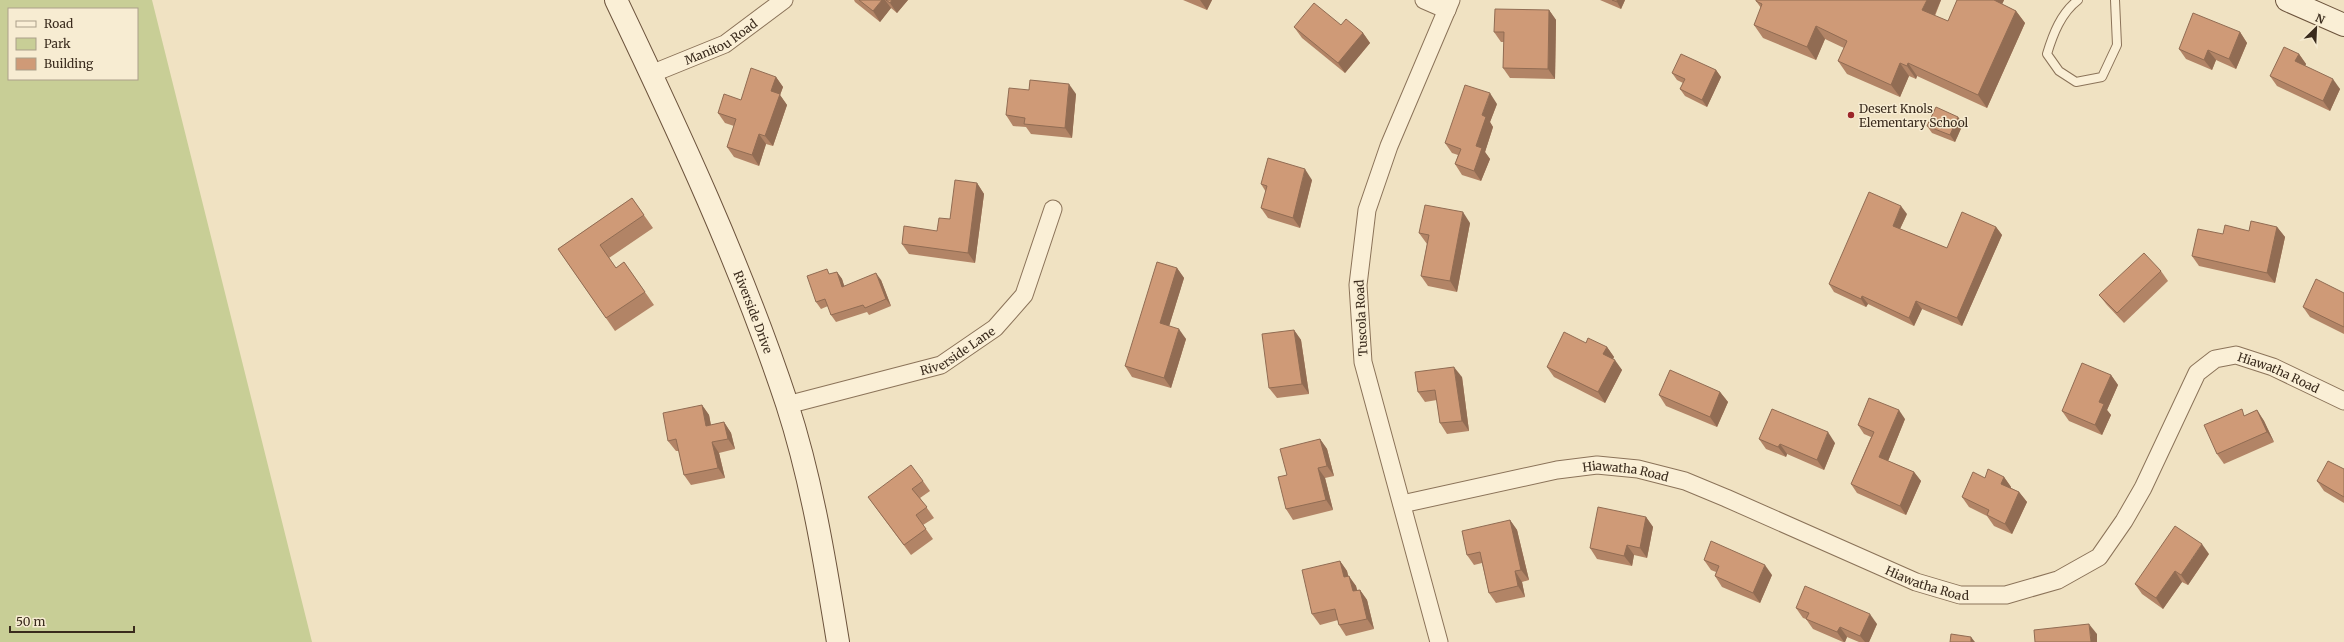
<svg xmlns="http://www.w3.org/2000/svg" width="2344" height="642" viewBox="0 0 2344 642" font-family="Merriweather,serif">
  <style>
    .green { fill: #c8ce96; fill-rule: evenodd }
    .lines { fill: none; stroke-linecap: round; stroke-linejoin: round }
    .lane-casing { stroke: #8b7359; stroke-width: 10 }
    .street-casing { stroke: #8b7359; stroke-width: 19 }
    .secondary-casing { stroke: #6c533c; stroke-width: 24 }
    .lane { stroke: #faefd6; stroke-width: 8 }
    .street { stroke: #faefd6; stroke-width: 17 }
    .secondary { stroke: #faefd6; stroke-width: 22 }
    .wall { fill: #b28466 }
    .shaded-wall { fill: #916c53 }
    .building { fill: #cf9a77; stroke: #916c53 }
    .poi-dot { fill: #9c2629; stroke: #f7ecd2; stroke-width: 1.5 }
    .labels { text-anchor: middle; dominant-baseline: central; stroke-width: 3; stroke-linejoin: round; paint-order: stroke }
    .street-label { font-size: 12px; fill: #3a2b1d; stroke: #f7ecd2 }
    .poi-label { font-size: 12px; fill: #3a2b1d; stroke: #f7ecd2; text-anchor: start }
  </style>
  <rect width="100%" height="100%" fill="#f0e2c2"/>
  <path class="green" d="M0,0H152L312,642H0ZM9,9H137V79H9Z"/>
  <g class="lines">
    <defs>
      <path id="lane" d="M2078,0C2061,13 2053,34 2047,54L2059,71L2076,82L2102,77L2117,45L2115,0"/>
      <g id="street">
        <polyline points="1424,0 1447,10"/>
        <path id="s1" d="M651,74L725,44L784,0"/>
        <path id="s2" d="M787,405L941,365L995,328L1024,295L1053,209"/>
        <path id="s3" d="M1402,504L1557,470L1597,465L1638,469L1685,481L1726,498L1916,582L1960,595H2006L2058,580L2099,557L2124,521L2143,488L2197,373L2215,359L2236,355L2273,367L2344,401"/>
        <polyline points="1439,642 1363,362 1358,285 1367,210 1389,146 1451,0"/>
      </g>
      <g id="secondary">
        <path id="s4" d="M616,0C679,132 741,265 787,404C812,481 825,562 838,642"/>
        <polyline points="2287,0 2344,25"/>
      </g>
    </defs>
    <use href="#lane" class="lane-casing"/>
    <use href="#street" class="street-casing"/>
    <use href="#secondary" class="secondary-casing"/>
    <use href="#lane" class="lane"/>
    <use href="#street" class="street"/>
    <use href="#secondary" class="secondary"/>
  </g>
  <g class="wall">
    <polygon points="854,0 908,0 897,13 891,8 880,22 855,2"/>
    <polygon points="1183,0 1212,0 1207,10"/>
    <polygon points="1600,0 1625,0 1621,9"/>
    <polygon points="1756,0 1941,0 1935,16 1948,21 1957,0 2004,0 2002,4 2016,11 2025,23 1987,108 1917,76 1916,79 1909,76 1900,97 1847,74 1838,61 1844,48 1825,39 1816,60 1763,38 1754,25 1761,8 1756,1"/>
    <polygon points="1549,10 1556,20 1555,79 1510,78 1503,68 1504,42 1501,42 1494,32"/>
    <polygon points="1341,25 1363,33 1370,43 1345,73 1302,38 1294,27"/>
    <polygon points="2240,32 2247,43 2236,69 2216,60 2212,70 2186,59 2179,49"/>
    <polygon points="2299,54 2306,64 2305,66 2340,89 2330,111 2277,86 2270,76"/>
    <polygon points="1716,70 1721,77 1707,107 1685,96 1680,89 1683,83 1677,80 1672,73"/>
    <polygon points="776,77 783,87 780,95 787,105 773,146 766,144 759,166 734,157 727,147 734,126 725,123 718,113 741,100"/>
    <polygon points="1029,90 1076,94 1072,138 1031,134 1026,127 1013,126 1006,115"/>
    <polygon points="1497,104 1490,122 1493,127 1485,152 1490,159 1481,181 1462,175 1455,164 1458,155 1452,153 1445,143"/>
    <polygon points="1958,117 1963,124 1955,142 1932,133 1927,126"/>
    <polygon points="1312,180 1300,228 1268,218 1261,208 1266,192 1261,184"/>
    <polygon points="977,183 984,194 975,263 909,254 902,244 937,231 950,219"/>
    <polygon points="632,198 653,228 609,258 616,268 624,262 654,305 615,331 558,249"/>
    <polygon points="1907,214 1900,229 1947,248 1996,227 2002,235 1962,326 1922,309 1914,326 1868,304 1866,307 1834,292 1829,284"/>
    <polygon points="1470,223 1457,292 1428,286 1421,276 1427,244 1419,233"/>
    <polygon points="2277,227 2285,237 2275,283 2199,266 2192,256 2249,231"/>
    <polygon points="1177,268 1184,278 1169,326 1186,339 1171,388 1132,377 1125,366"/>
    <polygon points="2161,271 2168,281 2124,323 2107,305 2099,295"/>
    <polygon points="837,272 842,279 844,286 881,280 891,306 869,315 867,312 836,322 831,315 828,306 821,309 816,302 831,274"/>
    <polygon points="2344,293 2344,334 2310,317 2303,307"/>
    <polygon points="1294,330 1301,340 1309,394 1277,398 1269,388"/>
    <polygon points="1586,343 1607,347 1614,357 1613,359 1622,370 1605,403 1554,377 1547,367"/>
    <polygon points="2111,375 2118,385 2107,410 2111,415 2102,435 2069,421 2062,411"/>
    <polygon points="1462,377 1469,431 1447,434 1440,423 1437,400 1425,402 1418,392"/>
    <polygon points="1720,392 1728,402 1717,427 1666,406 1659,395"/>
    <polygon points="702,405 709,415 711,425 724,422 731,433 735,449 719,453 725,478 691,485 684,475 679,451 676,451 668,441"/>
    <polygon points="2257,410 2264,421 2274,442 2224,464 2217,454 2246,415"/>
    <polygon points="1905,419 1888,461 1914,472 1921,481 1906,515 1857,493 1851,484 1871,437 1864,434 1858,425"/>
    <polygon points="1320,439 1327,449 1334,476 1325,478 1333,510 1293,520 1286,509 1287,475"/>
    <polygon points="1759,439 1835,443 1824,470 1787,454 1786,457 1766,449"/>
    <polygon points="2344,469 2344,503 2324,491 2317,481"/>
    <polygon points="2004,477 2011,487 2011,488 2019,492 2027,502 2012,534 1994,526 1987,516 1969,507 1962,497 1985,478"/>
    <polygon points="923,481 930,491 920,498 934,518 923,525 933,539 911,555 868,497"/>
    <polygon points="1646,517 1653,527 1647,558 1634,555 1632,566 1597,559 1590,548"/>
    <polygon points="1510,520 1517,530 1529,580 1522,582 1525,597 1496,603 1489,593 1482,563 1474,565 1467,555"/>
    <polygon points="2209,554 2188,585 2182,582 2163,609 2142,594 2135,584"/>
    <polygon points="1704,560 1772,575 1760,603 1722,587 1715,576 1716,572 1711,570"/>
    <polygon points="1340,561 1347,571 1348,576 1356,586 1357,590 1360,590 1367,600 1374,629 1346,636 1339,625 1338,620 1320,625 1312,614"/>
    <polygon points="1796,608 1877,624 1869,642 1859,642 1847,637 1845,642 1843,642 1813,629 1806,619 1803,618"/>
  </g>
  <g class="shaded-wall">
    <polygon points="882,0 885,0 891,8 880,22 873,11"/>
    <polygon points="892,0 908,0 897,13 890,3"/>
    <polygon points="1200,0 1212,0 1207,10"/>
    <polygon points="1617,0 1625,0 1621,9 1617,2"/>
    <polygon points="1927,0 1941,0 1931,23 1922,10"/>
    <polygon points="1991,0 2004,0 1999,11"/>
    <polygon points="1549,10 1556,20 1555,79 1548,69"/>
    <polygon points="2016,11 2025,23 1987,108 1978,95"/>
    <polygon points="1816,26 1825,39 1816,60 1807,47"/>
    <polygon points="2240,32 2247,43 2236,69 2229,59"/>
    <polygon points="1363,33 1370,43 1345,73 1338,63"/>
    <polygon points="2208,50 2216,60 2212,70 2204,60"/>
    <polygon points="2299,54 2306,64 2303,71 2295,61"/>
    <polygon points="1900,63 1909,76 1900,97 1891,85"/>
    <polygon points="1908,63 1917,76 1916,79 1907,66"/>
    <polygon points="1716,70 1721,77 1707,107 1702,100"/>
    <polygon points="776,77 783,87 780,95 787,105 773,146 765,136 771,91"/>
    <polygon points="2333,79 2340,89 2330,111 2323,101"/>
    <polygon points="1069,84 1076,94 1072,138 1065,128"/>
    <polygon points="1490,93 1497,104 1490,122 1493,127 1485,152 1490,159 1481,181 1474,171 1476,146 1482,115"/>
    <polygon points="1958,117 1963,124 1955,142 1950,135"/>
    <polygon points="759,134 766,144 759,166 752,155"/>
    <polygon points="1305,169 1312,180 1300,228 1293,218"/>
    <polygon points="977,183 984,194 975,263 968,253"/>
    <polygon points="1901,206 1907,214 1898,233 1893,226"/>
    <polygon points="1463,212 1470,223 1457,292 1450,281"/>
    <polygon points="1996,227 2002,235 1962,326 1957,318"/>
    <polygon points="2277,227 2285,237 2275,283 2267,273"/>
    <polygon points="1177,268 1184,278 1167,333 1160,323"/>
    <polygon points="837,272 842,279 847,294 842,287"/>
    <polygon points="876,273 881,280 891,306 886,299"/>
    <polygon points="1862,296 1868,304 1866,307 1861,299"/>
    <polygon points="1916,301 1922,309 1914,326 1909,318"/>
    <polygon points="1179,329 1186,339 1171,388 1164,378"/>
    <polygon points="1294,330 1301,340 1309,394 1302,384"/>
    <polygon points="1607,347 1614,357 1610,364 1603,354"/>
    <polygon points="1615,360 1622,370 1605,403 1598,392"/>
    <polygon points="1454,367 1462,377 1469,431 1462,421"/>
    <polygon points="2111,375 2118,385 2107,410 2111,415 2102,435 2095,425 2099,402"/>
    <polygon points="1720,392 1728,402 1717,427 1710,417"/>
    <polygon points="702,405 709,415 713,436 706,426"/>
    <polygon points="1899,410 1905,419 1886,466 1879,457"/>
    <polygon points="2257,410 2264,421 2274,442 2267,432"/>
    <polygon points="724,422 731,433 735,449 728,439"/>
    <polygon points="1828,432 1835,443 1824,470 1817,460"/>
    <polygon points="1320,439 1327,449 1334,476 1327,466"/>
    <polygon points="712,442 719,453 725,478 718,468"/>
    <polygon points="1780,444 1787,454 1786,457 1778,447"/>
    <polygon points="1318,468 1325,478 1333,510 1326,500"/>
    <polygon points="1914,472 1921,481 1906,515 1900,506"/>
    <polygon points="2004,477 2011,487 2008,494 2001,484"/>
    <polygon points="2019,492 2027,502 2012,534 2005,524"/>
    <polygon points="1646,517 1653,527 1647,558 1640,548"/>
    <polygon points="1510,520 1517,530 1529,580 1521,570"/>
    <polygon points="2202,544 2209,554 2188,585 2181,575"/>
    <polygon points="1627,545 1634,555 1632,566 1624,556"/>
    <polygon points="1340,561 1347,571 1351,587 1344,577"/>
    <polygon points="1765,565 1772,575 1760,603 1753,593"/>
    <polygon points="1515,571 1522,582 1525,597 1518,586"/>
    <polygon points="2175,571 2182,582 2163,609 2156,598"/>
    <polygon points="1349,576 1356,586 1360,602 1353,591"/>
    <polygon points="1360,590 1367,600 1374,629 1367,619"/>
    <polygon points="1870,614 1877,624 1869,642 1865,642 1860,636"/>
    <polygon points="2089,624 2097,634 2097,642 2091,642"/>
    <polygon points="1840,627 1847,637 1845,642 1844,642 1837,632"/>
    <polygon points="1971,637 1975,642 1971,642"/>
  </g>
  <g class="building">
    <polygon points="859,0 882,0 873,11"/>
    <polygon points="886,0 892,0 890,3"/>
    <polygon points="1612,0 1617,0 1617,2"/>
    <polygon points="1756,0 1927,0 1922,10 1948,21 1957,0 1994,0 2016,11 1978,95 1908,63 1907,66 1900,63 1891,85 1838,61 1847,41 1816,26 1807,47 1754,25 1762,4 1756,1"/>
    <polygon points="1314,3 1341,25 1346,19 1363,33 1338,63 1294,27"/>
    <polygon points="1495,9 1549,10 1548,69 1503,68 1504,32 1494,32"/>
    <polygon points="2193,13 2240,32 2229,59 2208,50 2204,60 2179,49"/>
    <polygon points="2284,47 2299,54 2295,61 2333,79 2323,101 2270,76"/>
    <polygon points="1681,54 1716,70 1702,100 1680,89 1685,79 1672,73"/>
    <polygon points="751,68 776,77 771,91 780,94 765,136 759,134 752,155 727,147 736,119 718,113 724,94 741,100"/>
    <polygon points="1030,80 1069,84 1065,128 1024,124 1025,118 1006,115 1009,88 1029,90"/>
    <polygon points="1465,85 1490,93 1482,115 1486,117 1476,146 1482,148 1474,171 1455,164 1461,149 1445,143"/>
    <polygon points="1936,107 1958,117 1950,135 1927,126"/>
    <polygon points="1268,158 1305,169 1293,218 1261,208 1267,186 1261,184"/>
    <polygon points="955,180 977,183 968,253 902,244 904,226 937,231 939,218 950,219"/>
    <polygon points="1869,192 1901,206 1893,226 1947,248 1962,212 1996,227 1957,318 1916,301 1909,318 1862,296 1861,299 1829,284"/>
    <polygon points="632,198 644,215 600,245 616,268 624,262 645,292 606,318 558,249"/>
    <polygon points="1425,205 1463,212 1450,281 1421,276 1429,235 1419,233"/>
    <polygon points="2251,221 2277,227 2267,273 2192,256 2198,229 2223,234 2225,225 2249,231"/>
    <polygon points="2144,253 2161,271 2117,313 2099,295"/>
    <polygon points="1157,262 1177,268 1160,323 1179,329 1164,378 1125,366"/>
    <polygon points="827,269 829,274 837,272 842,287 876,273 886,299 865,308 863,305 831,315 825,299 816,302 807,276"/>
    <polygon points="2316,279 2344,293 2344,327 2303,307"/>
    <polygon points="1294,330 1302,384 1269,388 1262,334"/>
    <polygon points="1564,332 1586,343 1588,338 1607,347 1603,354 1615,360 1598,392 1547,367"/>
    <polygon points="2082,363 2111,375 2099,402 2104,404 2095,425 2062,411"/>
    <polygon points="1454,367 1462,421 1440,423 1435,390 1418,392 1415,372"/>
    <polygon points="1670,370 1720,392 1710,417 1659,395"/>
    <polygon points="1869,398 1899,410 1879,457 1914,472 1900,506 1851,484 1874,432 1858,425"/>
    <polygon points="702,405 706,426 724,422 728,439 712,442 718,468 684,475 676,439 668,441 663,413"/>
    <polygon points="1772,409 1828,432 1817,460 1780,444 1778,447 1759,439"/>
    <polygon points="2242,409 2244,416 2257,410 2267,432 2217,454 2204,425"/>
    <polygon points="1320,439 1327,466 1318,468 1326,500 1286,509 1278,477 1287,475 1280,449"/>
    <polygon points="2328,461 2344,469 2344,497 2317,481"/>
    <polygon points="911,465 923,481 912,489 927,507 916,515 926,529 904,545 868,497"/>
    <polygon points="1988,469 2004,477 2001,484 2019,492 2005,524 1987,515 1989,510 1962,497 1973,472 1985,478"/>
    <polygon points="1598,507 1646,517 1640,548 1627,545 1624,556 1590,548"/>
    <polygon points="1510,520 1521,570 1515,571 1518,586 1489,593 1480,552 1467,555 1462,531"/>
    <polygon points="2175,526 2202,544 2181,575 2175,571 2156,598 2135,584"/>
    <polygon points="1711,541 1765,565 1753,593 1715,576 1719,566 1704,560"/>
    <polygon points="1340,561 1344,577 1349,576 1353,591 1360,590 1367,619 1339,625 1335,609 1312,614 1302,570"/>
    <polygon points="1805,586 1870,614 1860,636 1840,627 1837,632 1806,619 1809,613 1796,608"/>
    <polygon points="2089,624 2091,642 2035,642 2034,630"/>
    <polygon points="1951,634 1971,637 1971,642 1950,642"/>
  </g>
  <circle class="poi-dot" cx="1851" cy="115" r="4"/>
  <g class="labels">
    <g class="street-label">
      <text stroke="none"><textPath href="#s1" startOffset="77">Manitou Road</textPath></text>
      <text stroke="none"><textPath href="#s4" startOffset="341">Riverside Drive</textPath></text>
      <text transform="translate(1361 318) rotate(-93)">Tuscola Road</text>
      <text stroke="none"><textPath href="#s2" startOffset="180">Riverside Lane</textPath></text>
      <text stroke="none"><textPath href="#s3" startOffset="1033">Hiawatha Road</textPath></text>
      <text stroke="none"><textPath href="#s3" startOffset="228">Hiawatha Road</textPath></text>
      <text stroke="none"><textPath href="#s3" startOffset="552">Hiawatha Road</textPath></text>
    </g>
    <g class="poi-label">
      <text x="1859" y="108">Desert Knols<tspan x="1859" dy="14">Elementary School</tspan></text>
    </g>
  </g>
  <rect x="8" y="8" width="130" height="72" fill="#f7ecd2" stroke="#ab9f8a"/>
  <rect x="16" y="21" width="20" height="6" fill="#faefd6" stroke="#ab9f8a"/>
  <text x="44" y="28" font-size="12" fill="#3a2b1d">Road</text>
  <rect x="16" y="38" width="20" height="12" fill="#c8ce96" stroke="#ab9f8a"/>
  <text x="44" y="48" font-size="12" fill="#3a2b1d">Park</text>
  <rect x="16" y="58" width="20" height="12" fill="#cf9a77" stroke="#ab9f8a"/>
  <text x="44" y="68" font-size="12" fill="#3a2b1d">Building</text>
  <g transform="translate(2316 28) rotate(24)" stroke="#f7ecd2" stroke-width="3" paint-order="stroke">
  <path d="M0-3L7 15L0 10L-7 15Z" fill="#3a2b1d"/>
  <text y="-6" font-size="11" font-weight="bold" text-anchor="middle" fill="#3a2b1d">N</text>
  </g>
  <path d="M10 626v6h124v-6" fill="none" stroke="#3a2b1d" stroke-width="2"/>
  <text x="16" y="626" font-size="12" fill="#3a2b1d" stroke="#f7ecd2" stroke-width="3" paint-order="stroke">50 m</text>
</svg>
